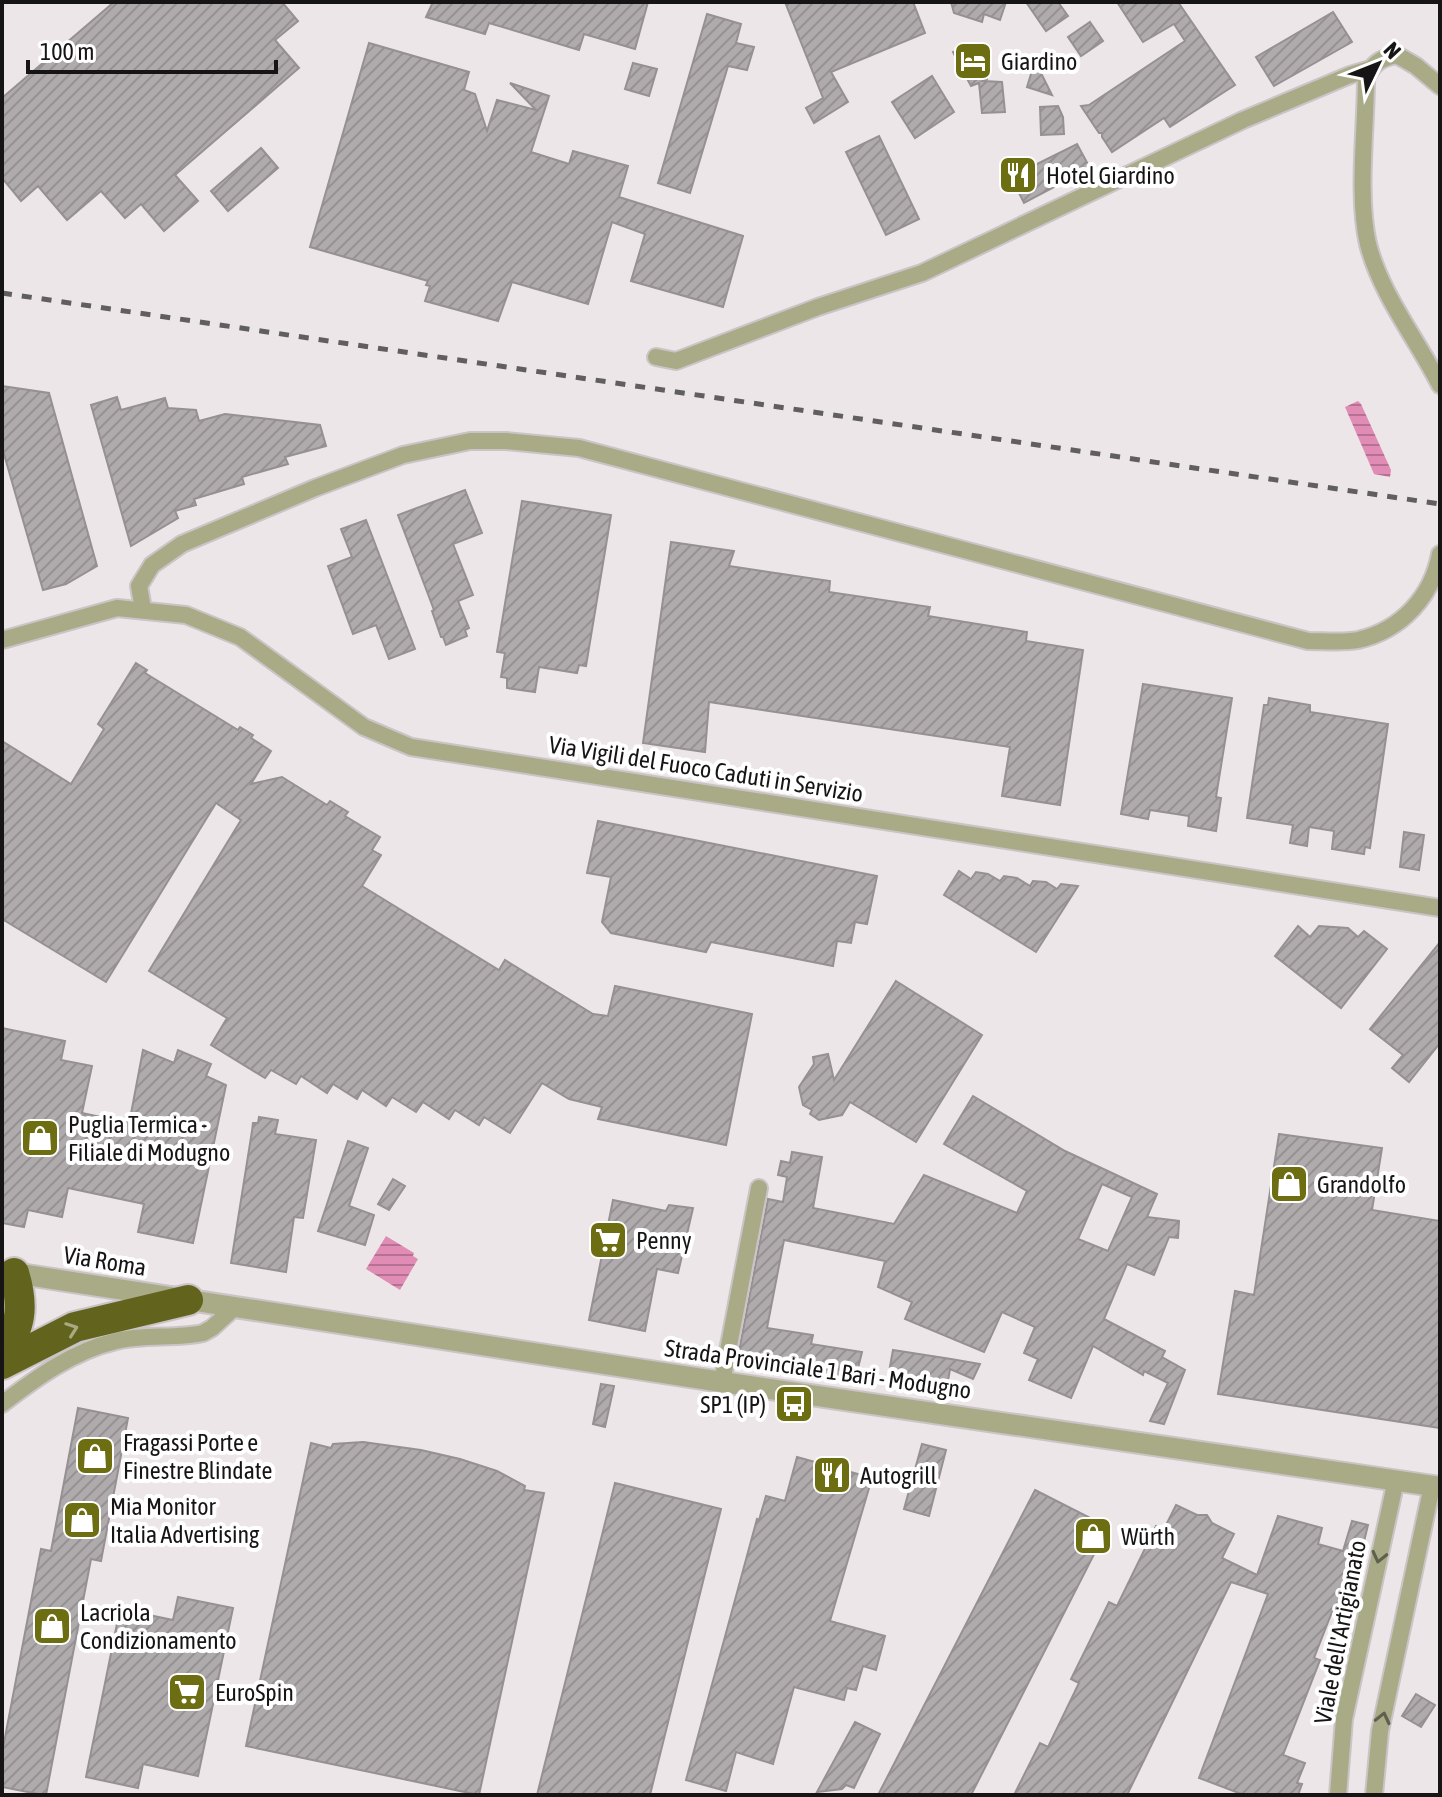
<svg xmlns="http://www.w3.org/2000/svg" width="1442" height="1797" viewBox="0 0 1442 1797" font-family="'Asap Condensed',sans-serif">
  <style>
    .water { fill: url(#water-rules) }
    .building { fill: url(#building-hatch); stroke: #969092; stroke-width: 2; fill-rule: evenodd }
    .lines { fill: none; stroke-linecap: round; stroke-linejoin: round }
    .minor-casing { stroke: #cac4c6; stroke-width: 20 }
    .tertiary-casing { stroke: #cac4c6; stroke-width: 24 }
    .motorway-casing { stroke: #cac4c6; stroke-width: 34 }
    .minor { stroke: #a9ab86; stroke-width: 16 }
    .tertiary { stroke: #a9ab86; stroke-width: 20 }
    .motorway { stroke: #62641e; stroke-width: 30 }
    .rail { stroke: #615e5f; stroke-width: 5; stroke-dasharray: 10 10; stroke-linecap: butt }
    .oneway { stroke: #a9aa83 }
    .oneway2 { stroke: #60604e }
    .labels { text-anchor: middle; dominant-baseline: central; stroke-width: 8; stroke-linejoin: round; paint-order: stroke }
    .poi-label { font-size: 24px; fill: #161415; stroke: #fff; text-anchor: start }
    .street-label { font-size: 24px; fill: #161415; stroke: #fff }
  </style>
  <defs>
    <pattern id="water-rules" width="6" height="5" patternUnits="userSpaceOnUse" patternTransform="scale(2)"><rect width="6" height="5" fill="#e18cb5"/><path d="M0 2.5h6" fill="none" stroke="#b57192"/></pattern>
    <pattern id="building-hatch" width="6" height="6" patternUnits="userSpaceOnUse" patternTransform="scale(2)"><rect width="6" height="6" fill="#afaaac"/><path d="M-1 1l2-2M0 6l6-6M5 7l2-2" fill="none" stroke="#969193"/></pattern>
  </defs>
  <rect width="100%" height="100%" fill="#ece6e8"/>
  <g class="water">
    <polygon points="1358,401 1361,404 1391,470 1390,477 1374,474 1345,407"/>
    <polygon points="386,1236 414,1253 413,1256 418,1259 400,1290 366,1269"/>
  </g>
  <g class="building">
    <polygon points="114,2 282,2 298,21 275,40 299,68 175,175 198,201 164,231 141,204 125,218 101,191 67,220 38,186 21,201 2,178 2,98"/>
    <polygon points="433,2 648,2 635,49 584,34 579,50 489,23 485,34 426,17"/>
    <polygon points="785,2 913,2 925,33 831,72 848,102 814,123 806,108 823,98"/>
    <polygon points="951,2 1006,2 1000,20 984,14 982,22 954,13"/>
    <polygon points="1026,2 1058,2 1068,16 1046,31"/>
    <polygon points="1117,2 1178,2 1235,85 1170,127 1164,118 1112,152 1102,137 1102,133 1099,133 1081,106 1089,105 1185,41 1174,24 1143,42"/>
    <polygon points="1333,12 1352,42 1274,86 1256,57"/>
    <polygon points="707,14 741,24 736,43 754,47 747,70 728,66 690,193 658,183"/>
    <polygon points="1090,22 1103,41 1081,56 1068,37"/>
    <polygon points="369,43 469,72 464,90 475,94 487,131 497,100 536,110 510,83 549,96 531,152 569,164 573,151 628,166 619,197 743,236 723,307 631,281 645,234 612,222 588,304 512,282 498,321 425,301 430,286 426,285 428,281 310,247"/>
    <polygon points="964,48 977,58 987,79 983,81 1002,82 1005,112 982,113 979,83 971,86 953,52"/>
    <polygon points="1035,61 1052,95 1027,87"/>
    <polygon points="633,63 657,69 649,96 625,89"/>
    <polygon points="932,76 954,112 915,138 892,102"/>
    <polygon points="1058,106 1063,117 1064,134 1041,135 1040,107"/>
    <polygon points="879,136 919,219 886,235 846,152"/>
    <polygon points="1077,144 1090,168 1024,203 1009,173 1021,166 1023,171"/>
    <polygon points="261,148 278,168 228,211 211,191"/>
    <polygon points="2,386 49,393 97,566 66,584 43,590 2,447"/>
    <polygon points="117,397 121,410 165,398 168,408 196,410 199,421 225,414 320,425 326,446 285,457 288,464 242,477 244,484 194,499 196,505 175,511 178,518 131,546 91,405"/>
    <polygon points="465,490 482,533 453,544 473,595 458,601 469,628 465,630 467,636 446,645 443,637 441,637 432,611 434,610 398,515"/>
    <polygon points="522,501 611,515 586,666 579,665 577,673 539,667 535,692 507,688 507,678 501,677 505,653 497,652"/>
    <polygon points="366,520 415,649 389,659 376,625 353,634 328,566 352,557 341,529"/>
    <polygon points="671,542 734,551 729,566 830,581 829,592 930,607 928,616 1027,632 1026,641 1083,650 1060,805 1002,796 1010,747 709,702 705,752 643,743"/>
    <polygon points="136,663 147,670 145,673 238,730 240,727 253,735 251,738 271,751 251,784 282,777 327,805 330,801 348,812 345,816 380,837 372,850 381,855 362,886 499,970 505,960 593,1014 608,1016 615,986 752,1014 726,1145 598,1119 602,1107 569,1099 542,1083 510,1133 484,1117 479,1125 455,1110 449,1119 423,1102 416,1112 392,1097 386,1106 362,1090 357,1099 333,1084 327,1093 301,1076 296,1084 271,1070 265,1078 211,1045 227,1018 149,971 241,820 216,803 106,982 2,919 2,741 71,784 104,729 98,724"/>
    <polygon points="1143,684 1232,698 1216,797 1221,798 1216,831 1188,826 1189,816 1150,810 1148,819 1121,814"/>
    <polygon points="1269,698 1310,705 1310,712 1388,724 1370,848 1365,847 1364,854 1332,849 1334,831 1309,827 1307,846 1290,843 1293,825 1247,818 1264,705 1268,705"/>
    <polygon points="598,821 877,876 867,924 855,922 851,943 837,941 833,966 711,942 706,952 611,933 602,922 611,877 587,873"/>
    <polygon points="1404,832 1424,835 1419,870 1400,867"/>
    <polygon points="959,871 971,879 976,872 988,874 1000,881 1004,876 1017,878 1030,886 1033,881 1046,882 1057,889 1061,884 1078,886 1036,952 944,895"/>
    <polygon points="1298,926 1310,937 1319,926 1348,928 1358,937 1364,931 1387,949 1341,1008 1275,956"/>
    <polygon points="1440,942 1440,1043 1409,1082 1392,1068 1403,1055 1370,1029"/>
    <polygon points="896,981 982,1035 916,1142 850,1102 842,1115 819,1120 810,1114 812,1110 803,1105 799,1087 814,1064 813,1057 828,1054 834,1080"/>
    <polygon points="2,1028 65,1041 61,1060 92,1066 82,1113 124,1122 125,1117 130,1119 143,1050 174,1063 178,1050 211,1064 206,1076 226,1085 193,1243 138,1232 144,1204 68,1188 62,1217 28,1210 24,1227 2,1223"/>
    <path d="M973,1096L1065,1151L1157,1194L1147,1217L1179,1221L1178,1238L1169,1237L1154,1275L1127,1264L1104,1319L1165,1351L1162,1357L1185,1370L1164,1424L1150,1421L1168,1383L1144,1371L1143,1375L1093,1346L1071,1398L1029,1380L1038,1359L1024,1353L1035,1327L1002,1312L984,1352L905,1319L912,1302L878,1287L885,1261L784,1240L767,1328L813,1335L811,1344L862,1352L855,1380L737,1362L768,1199L783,1202L787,1177L778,1175L781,1161L790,1163L792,1152L822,1157L813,1208L894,1224L924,1175L1017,1213L1027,1191L944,1144ZM1102,1184L1132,1197L1108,1251L1078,1239Z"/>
    <polygon points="259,1117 278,1120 275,1134 316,1140 303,1218 294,1217 286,1272 231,1263 252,1131 253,1123 258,1123"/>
    <polygon points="1279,1134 1382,1148 1372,1210 1440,1221 1440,1428 1218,1394 1235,1291 1254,1295"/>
    <polygon points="348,1141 368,1148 349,1206 374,1215 365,1245 318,1231"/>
    <polygon points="393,1179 405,1186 389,1210 378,1204"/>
    <polygon points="613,1200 666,1211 669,1205 693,1208 678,1273 657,1269 645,1331 589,1320"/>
    <polygon points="893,1350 951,1359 980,1364 973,1379 950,1369 948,1381 889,1372"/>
    <polygon points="601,1384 614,1386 605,1427 593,1424"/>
    <polygon points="78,1408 128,1418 101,1561 91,1559 46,1795 43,1795 2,1787 2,1753 41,1549 51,1551"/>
    <polygon points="363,1442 421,1450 460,1459 497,1471 525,1486 524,1490 544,1493 479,1795 246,1746 311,1443 331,1448 333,1444"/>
    <polygon points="922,1444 946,1450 929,1516 904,1509"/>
    <polygon points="797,1457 872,1478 830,1621 885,1636 876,1670 863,1666 856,1690 847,1688 844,1700 794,1687 773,1764 736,1752 726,1791 686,1780 757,1519 759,1520 766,1496 785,1501"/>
    <polygon points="615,1483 721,1509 650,1795 537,1795"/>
    <polygon points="1035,1490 1108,1527 971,1795 878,1795"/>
    <polygon points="1176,1505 1197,1515 1207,1515 1212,1523 1234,1534 1222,1558 1257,1575 1278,1516 1322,1528 1318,1544 1343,1551 1352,1521 1368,1525 1346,1616 1332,1612 1314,1658 1320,1660 1283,1755 1305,1763 1297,1783 1302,1784 1298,1795 1244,1795 1199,1778 1268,1594 1231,1582 1127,1795 1014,1795 1040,1743 1048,1747 1079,1683 1071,1679 1109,1602 1117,1606 1156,1526 1164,1529"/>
    <polygon points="178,1597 233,1608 198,1776 143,1764 138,1788 86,1777 120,1609 173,1620"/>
    <polygon points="1416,1694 1435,1705 1421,1727 1402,1716"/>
    <polygon points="855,1722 880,1734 854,1788 846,1785 842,1789 817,1792"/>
  </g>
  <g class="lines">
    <defs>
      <g id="minor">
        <path d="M1440,86L1416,66L1397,55C1380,58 1372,64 1366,79C1366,129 1357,196 1368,244C1381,295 1417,339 1440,385"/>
        <polyline points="656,357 676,361 818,307 922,273 1243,120 1350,75 1370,69"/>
        <path d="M143,609L139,586L152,565L182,544L315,488L403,455L470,441H506L579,448L1308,641C1324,641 1342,643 1358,640C1402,630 1432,596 1440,554"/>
        <polyline points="2,640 117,608 186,615 240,637 364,727 411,747 1440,908"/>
        <polyline points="722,1382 759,1188"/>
        <path d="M2,1404C36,1378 73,1351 116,1341C144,1334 175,1339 203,1333L212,1328L236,1306"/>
        <polyline points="1338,1795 1344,1719 1396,1480"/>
        <polyline points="1374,1795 1380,1731 1432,1486"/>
      </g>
      <polyline id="tertiary" points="14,1273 722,1382 1440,1487"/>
      <g id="motorway">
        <path d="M2,1359C20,1326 25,1309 14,1273"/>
        <polyline points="2,1364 75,1327 188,1300"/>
      </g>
    </defs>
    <use href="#minor" class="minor-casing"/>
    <use href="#tertiary" class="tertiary-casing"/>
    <use href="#motorway" class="motorway-casing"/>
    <use href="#minor" class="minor"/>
    <use href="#tertiary" class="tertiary"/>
    <use href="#motorway" class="motorway"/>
    <polyline class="rail" points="2,293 1440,504"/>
  </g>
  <defs><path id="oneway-chevron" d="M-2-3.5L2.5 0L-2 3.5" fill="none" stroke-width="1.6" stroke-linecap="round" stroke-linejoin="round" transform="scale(2)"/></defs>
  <use class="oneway" href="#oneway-chevron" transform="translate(72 1329) rotate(-20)"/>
  <g class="oneway2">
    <use href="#oneway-chevron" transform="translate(1379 1557) rotate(103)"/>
    <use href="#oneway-chevron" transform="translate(1383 1718) rotate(-77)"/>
  </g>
  <defs>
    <symbol id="hotel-square" viewBox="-11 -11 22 22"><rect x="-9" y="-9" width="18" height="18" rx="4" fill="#6d6e11" stroke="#fff"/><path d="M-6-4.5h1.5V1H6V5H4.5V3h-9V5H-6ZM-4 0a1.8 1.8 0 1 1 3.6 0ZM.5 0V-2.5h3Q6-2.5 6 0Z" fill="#fff"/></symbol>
    <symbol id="restaurant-square" viewBox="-11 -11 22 22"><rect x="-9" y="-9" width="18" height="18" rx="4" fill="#6d6e11" stroke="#fff"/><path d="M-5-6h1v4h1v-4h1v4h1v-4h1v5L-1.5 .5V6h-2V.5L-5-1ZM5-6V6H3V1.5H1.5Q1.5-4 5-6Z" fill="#fff"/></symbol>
    <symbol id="shop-square" viewBox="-11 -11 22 22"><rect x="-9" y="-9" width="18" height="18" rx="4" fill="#6d6e11" stroke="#fff"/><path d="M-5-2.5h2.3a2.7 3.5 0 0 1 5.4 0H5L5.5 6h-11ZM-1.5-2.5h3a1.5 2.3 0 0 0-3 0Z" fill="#fff"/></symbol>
    <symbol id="supermarket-square" viewBox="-11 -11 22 22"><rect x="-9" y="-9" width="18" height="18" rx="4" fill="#6d6e11" stroke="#fff"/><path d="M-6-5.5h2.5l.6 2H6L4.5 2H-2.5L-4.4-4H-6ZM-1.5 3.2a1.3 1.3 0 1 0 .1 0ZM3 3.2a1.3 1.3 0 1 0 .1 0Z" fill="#fff"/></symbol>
    <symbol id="bus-square" viewBox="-11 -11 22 22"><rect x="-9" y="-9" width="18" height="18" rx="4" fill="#6d6e11" stroke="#fff"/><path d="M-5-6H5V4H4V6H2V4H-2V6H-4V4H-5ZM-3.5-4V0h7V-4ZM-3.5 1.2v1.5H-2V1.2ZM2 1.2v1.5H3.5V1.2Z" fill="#fff"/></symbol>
  </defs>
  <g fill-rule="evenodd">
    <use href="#hotel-square" x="951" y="39" width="44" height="44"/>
    <use href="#restaurant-square" x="996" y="153" width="44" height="44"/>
    <use href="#shop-square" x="18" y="1116" width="44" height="44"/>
    <use href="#shop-square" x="1267" y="1162" width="44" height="44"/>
    <use href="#supermarket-square" x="586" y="1218" width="44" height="44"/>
    <use href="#bus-square" x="772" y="1382" width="44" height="44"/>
    <use href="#shop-square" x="73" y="1434" width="44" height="44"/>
    <use href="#restaurant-square" x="810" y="1453" width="44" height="44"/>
    <use href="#shop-square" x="60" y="1498" width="44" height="44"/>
    <use href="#shop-square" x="1071" y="1514" width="44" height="44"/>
    <use href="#shop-square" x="30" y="1604" width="44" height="44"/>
    <use href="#supermarket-square" x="165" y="1670" width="44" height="44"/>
  </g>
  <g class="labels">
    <g class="poi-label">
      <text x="1001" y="61">Giardino</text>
      <text x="1046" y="175">Hotel Giardino</text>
      <text x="68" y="1124">Puglia Termica -<tspan x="68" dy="28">Filiale di Modugno</tspan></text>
      <text x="1317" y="1184">Grandolfo</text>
      <text x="636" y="1240">Penny</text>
      <text x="766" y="1404" text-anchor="end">SP1 (IP)</text>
      <text x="123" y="1442">Fragassi Porte e<tspan x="123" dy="28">Finestre Blindate</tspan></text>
      <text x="860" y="1475">Autogrill</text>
      <text x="110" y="1506">Mia Monitor<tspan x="110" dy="28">Italia Advertising</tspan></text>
      <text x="1121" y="1536">Würth</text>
      <text x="80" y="1612">Lacriola<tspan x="80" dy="28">Condizionamento</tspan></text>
      <text x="215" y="1692">EuroSpin</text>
    </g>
    <g class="street-label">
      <text transform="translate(706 769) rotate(9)">Via Vigili del Fuoco Caduti in Servizio</text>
      <text transform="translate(105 1261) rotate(9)">Via Roma</text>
      <text transform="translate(818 1369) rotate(8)">Strada Provinciale 1 Bari - Modugno</text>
      <text transform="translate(1340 1632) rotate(-79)">Viale dell'Artigianato</text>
    </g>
  </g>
  <rect width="1442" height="1797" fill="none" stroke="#161415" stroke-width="8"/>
  <g transform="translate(1378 64) rotate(47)" stroke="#ffffff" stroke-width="6" paint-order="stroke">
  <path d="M0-6L14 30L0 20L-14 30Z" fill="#161415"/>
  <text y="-12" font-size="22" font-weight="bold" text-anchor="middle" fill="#161415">N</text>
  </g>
  <path d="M28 60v12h248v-12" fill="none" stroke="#161415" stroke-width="4"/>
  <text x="40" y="60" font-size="24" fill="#161415" stroke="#ffffff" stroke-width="6" paint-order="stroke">100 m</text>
</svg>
